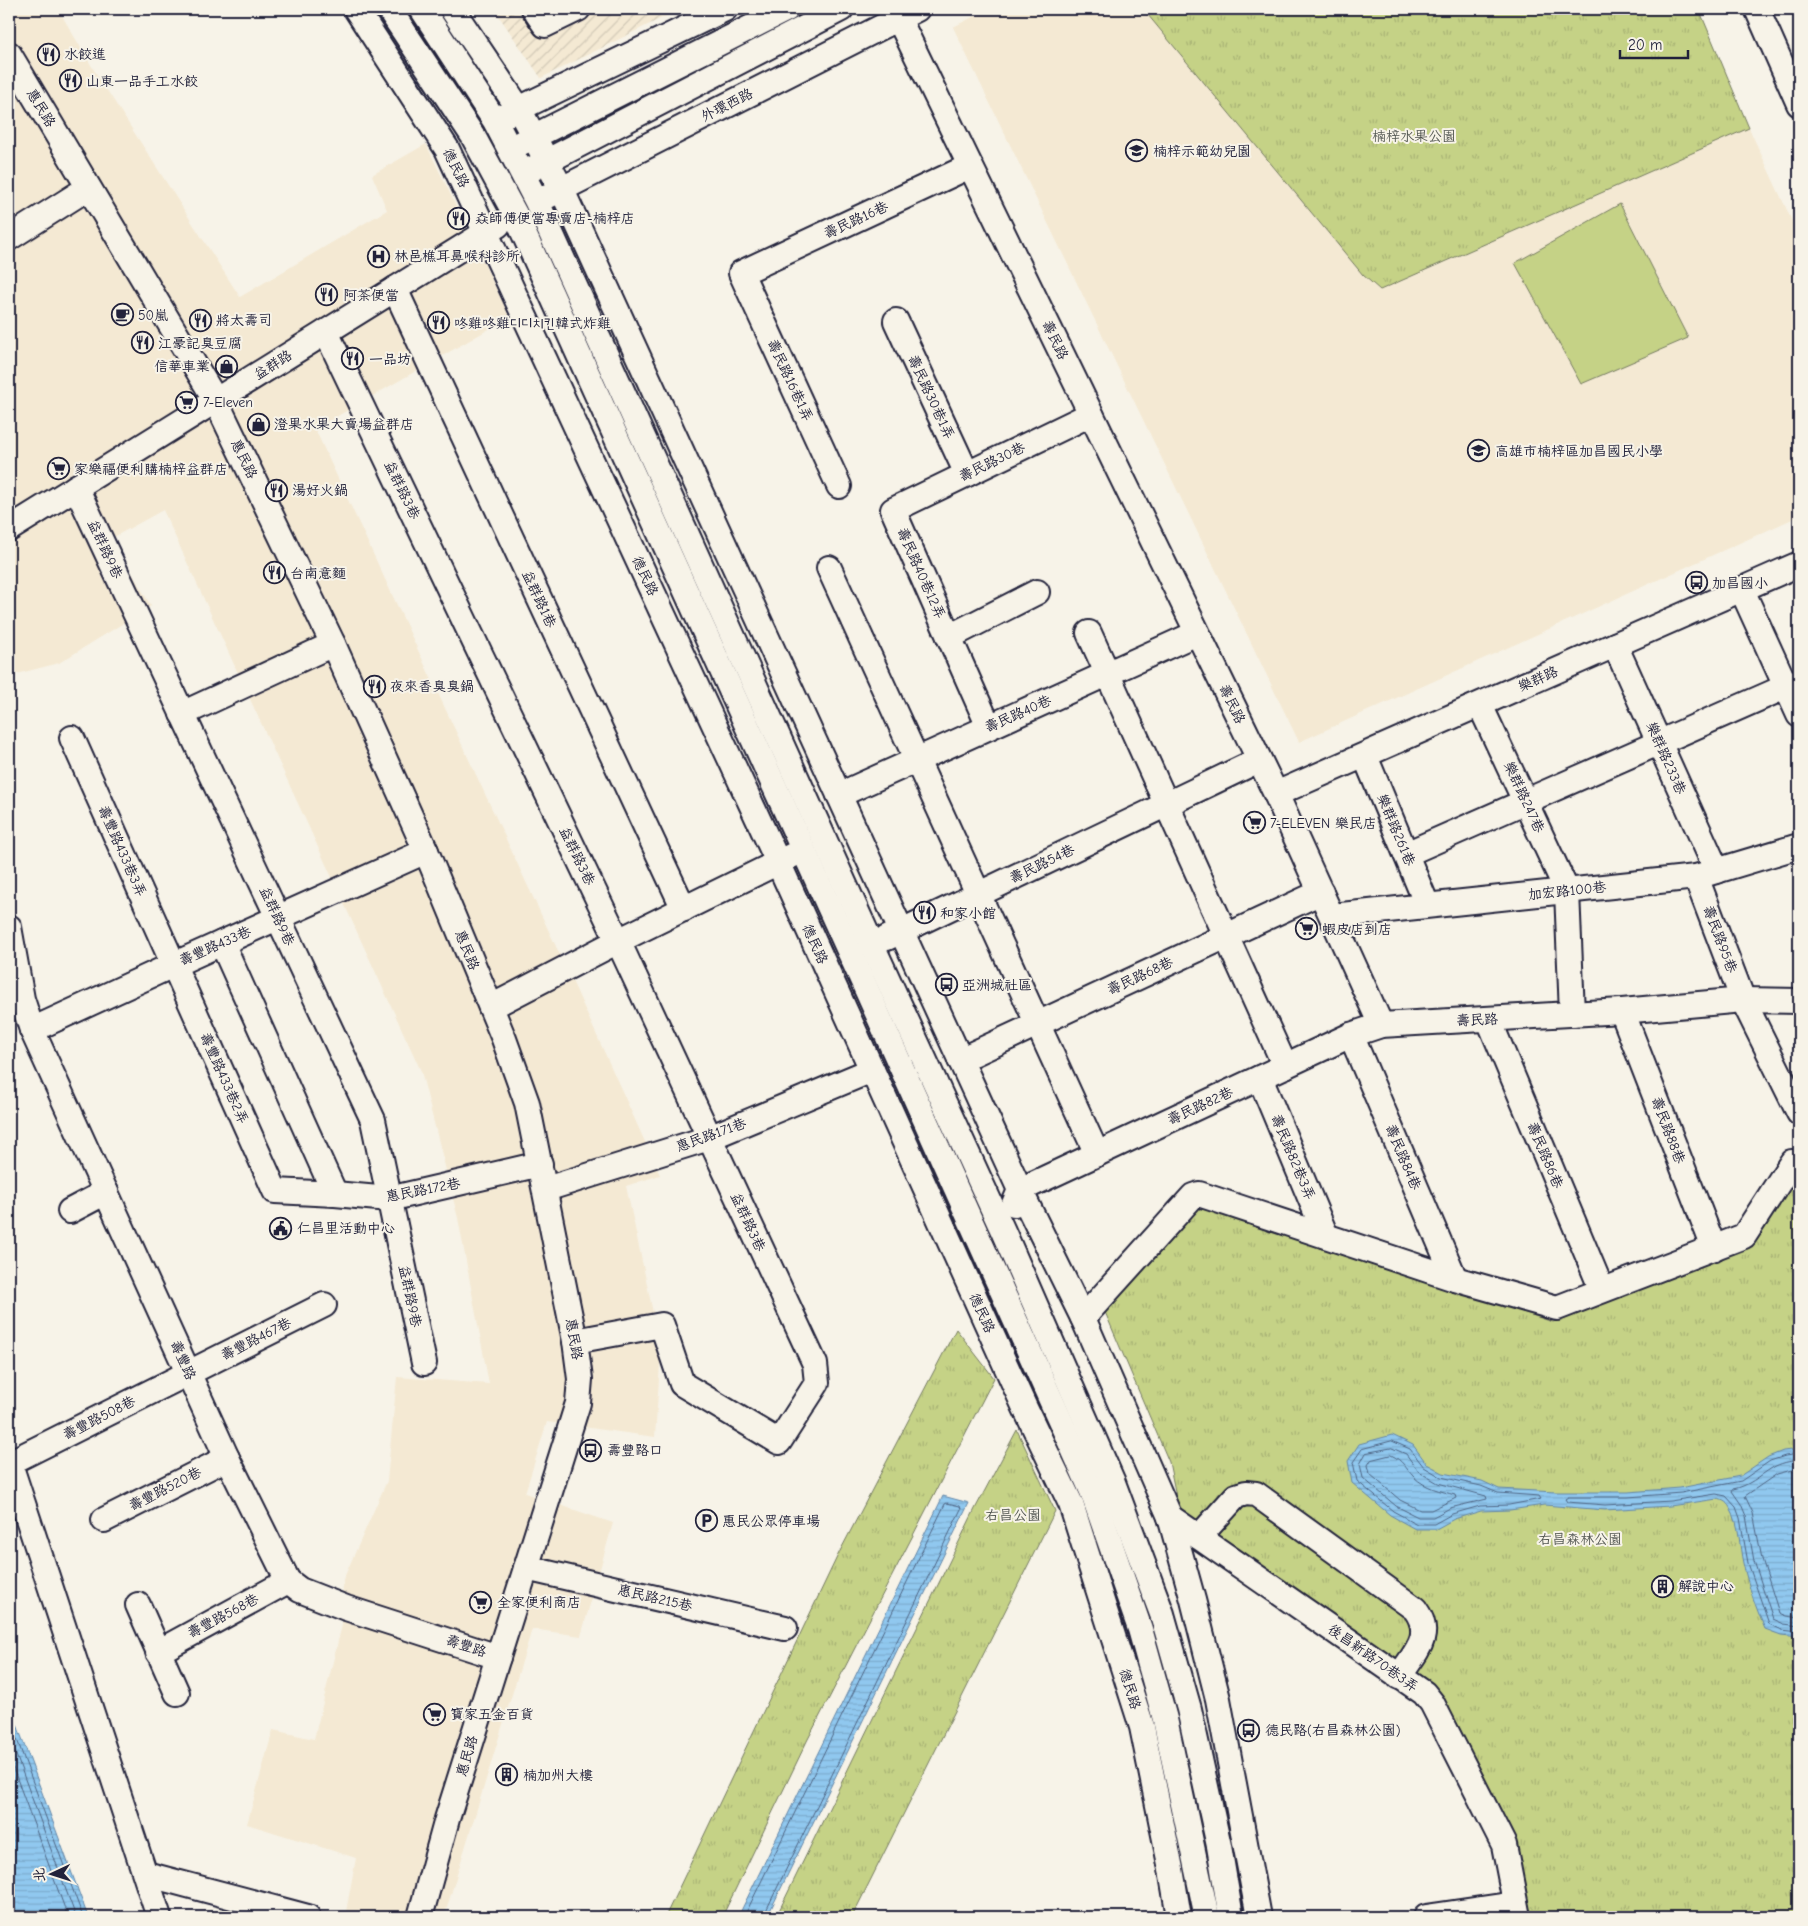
<svg xmlns="http://www.w3.org/2000/svg" width="1808" height="1926" viewBox="0 0 1808 1926" font-family="'Comic Neue','LXGW WenKai TC','Poor Story',sans-serif">
  <style>
    .built { fill: #f4e9d3 }
    .industrial { fill: url(#industrial-furrows) }
    .grass { fill: url(#grass-tufts); stroke: #747a60 }
    .pitch { fill: #c5d286; stroke: #747a60 }
    .water { fill: url(#water-rules); stroke: #6486a7 }
    .lines { fill: none; stroke-linecap: round; stroke-linejoin: round }
    .shore { stroke: #4e6483; stroke-width: 1 }
    .minor-casing { stroke: #22223b; stroke-width: 28 }
    .minor { stroke: #f7f3e8; stroke-width: 24 }
    .labels { text-anchor: middle; dominant-baseline: central; stroke-width: 4; stroke-linejoin: round; paint-order: stroke }
    .poi-label { font-size: 14px; fill: #22223b; stroke: #f7f3e8; text-anchor: start }
    .street-label { font-size: 14px; fill: #22223b; stroke: #f7f3e8 }
    .park-label { font-size: 14px; fill: #535752; stroke: #f7f3e8 }
  </style>
  <defs>
    <pattern id="industrial-furrows" width="10" height="10" patternUnits="userSpaceOnUse" patternTransform="scale(1.25)"><rect width="10" height="10" fill="#f4e9d3"/><path d="M-1 1l2-2M0 10L10 0M9 11l2-2" fill="none" stroke="#d1c8b6"/></pattern>
    <pattern id="grass-tufts" width="24" height="20" patternUnits="userSpaceOnUse" patternTransform="scale(1.25)"><rect width="24" height="20" fill="#c5d286"/><path d="M3 7l-1-3M5 7V3M7 7l1-3M15 17l-1-3M17 17v-4M19 17l1-3" fill="none" stroke="#a9b475"/></pattern>
    <pattern id="water-rules" width="6" height="5" patternUnits="userSpaceOnUse" patternTransform="scale(1.25)"><rect width="6" height="5" fill="#90c8ef"/><path d="M0 2.5h6" fill="none" stroke="#7cacce"/></pattern>
  </defs>
  <rect width="100%" height="100%" fill="#f7f3e8"/>
  <filter id="ink" filterUnits="userSpaceOnUse"><feTurbulence type="fractalNoise" baseFrequency=".02" numOctaves="2"/><feDisplacementMap in="SourceGraphic" scale="10" xChannelSelector="R" yChannelSelector="G"/><feConvolveMatrix kernelMatrix="1 2 1 2 8 2 1 2 1" color-interpolation-filters="sRGB"/></filter>
  <g filter="url(#ink)">
    <g class="built">
      <polygon points="9,9 58,9 94,70 240,297 387,210 372,175 426,144 510,317 315,429 573,983 660,1175 626,1186 661,1350 655,1437 547,1422 525,1493 613,1523 581,1636 532,1629 444,1917 345,1917 356,1858 247,1824 273,1730 314,1739 342,1625 343,1580 387,1481 397,1377 489,1384 458,1218 421,1071 163,510 112,538 151,606 59,663 9,676"/>
      <polygon points="989,9 1143,9 1363,275 1380,290 1749,128 1799,236 1799,516 1299,742 953,27"/>
    </g>
    <polygon class="industrial" points="494,9 680,9 541,78"/>
    <g class="grass">
      <polygon points="1143,9 1699,9 1749,128 1380,290 1363,275"/>
      <polygon points="1789,1174 1799,1175 1799,1917 1517,1917 1496,1811 1422,1691 1183,1530 1169,1462 1105,1312 1189,1202 1553,1322 1749,1243"/>
      <polygon points="956,1329 994,1378 807,1741 722,1917 665,1917 838,1555"/>
      <polygon points="1017,1430 1055,1511 852,1917 776,1917 975,1509"/>
    </g>
    <polygon class="pitch" points="1620,204 1688,338 1581,384 1515,263"/>
    <g class="water">
      <path d="M1392,1435L1413,1445L1427,1464L1443,1473L1482,1481L1499,1489L1556,1492H1628L1680,1488L1740,1476L1768,1457L1783,1451L1799,1449V1637L1781,1635L1765,1629C1756,1608 1748,1585 1743,1563C1739,1546 1740,1525 1731,1510C1728,1503 1724,1500 1717,1499L1670,1506L1605,1510L1544,1505L1510,1510L1481,1511L1454,1519L1436,1529H1415L1390,1515L1352,1483L1348,1461L1359,1444Z"/>
      <polygon points="943,1496 969,1503 767,1917 738,1917"/>
      <polygon points="9,1703 88,1917 9,1917"/>
    </g>
    <g class="lines">
      <g class="shore">
        <polygon points="1392,1441 1410,1449 1424,1467 1441,1477 1481,1486 1498,1493 1539,1496 1541,1499 1509,1505 1480,1506 1452,1514 1434,1524 1417,1524 1393,1511 1357,1481 1353,1462 1362,1449"/>
        <polygon points="1392,1448 1406,1454 1419,1472 1438,1483 1486,1496 1487,1499 1450,1508 1433,1517 1418,1517 1396,1506 1363,1478 1360,1464 1366,1453"/>
        <polyline points="1799,1454 1785,1456 1770,1461 1741,1481 1681,1493 1628,1497 1568,1497 1565,1499 1567,1502 1605,1505 1670,1501 1716,1494 1726,1496 1736,1507 1740,1518 1748,1563 1769,1624 1782,1630 1799,1632"/>
        <path d="M1391,1455C1404,1461 1405,1468 1414,1477C1425,1488 1441,1491 1455,1495L1456,1498L1431,1510H1420L1400,1500L1370,1474L1368,1465L1371,1460Z"/>
        <path d="M1799,1460C1790,1461 1780,1463 1772,1468C1759,1476 1749,1486 1733,1489L1732,1491L1741,1504L1746,1516L1754,1561L1773,1619L1784,1624L1799,1626"/>
        <polyline points="1799,1468 1777,1474 1745,1496 1753,1513 1762,1559 1779,1613 1786,1616 1799,1618"/>
        <polyline points="9,1718 83,1917"/>
        <polyline points="9,1736 76,1917"/>
        <polyline points="9,1757 68,1917"/>
        <polyline points="744,1917 945,1504 947,1503 960,1506 961,1509 763,1917"/>
      </g>
      <defs>
        <g id="minor">
          <polyline points="356,9 447,149 778,862 1025,1408 1071,1504 1142,1727 1171,1869 1179,1917"/>
          <polyline points="389,9 473,136 515,214 851,955 1092,1491 1140,1629 1165,1719 1207,1917"/>
          <polyline points="422,9 495,121 537,202 872,945 1003,1231 1112,1480 1162,1614 1189,1709 1219,1846 1231,1917"/>
          <polyline points="452,9 519,109 561,188 1020,1190 1083,1318 1170,1517 1193,1600 1218,1699 1259,1917"/>
          <polyline points="534,9 545,25 578,9"/>
          <polyline points="894,9 1276,794 1381,1025 1622,1011 1743,1000 1799,1001"/>
          <polyline points="1757,9 1799,104"/>
          <polyline points="9,54 216,401 333,644 426,851 504,1039 527,1103 575,1341 580,1379 578,1403 447,1819 420,1917"/>
          <polyline points="504,116 725,9"/>
          <polyline points="521,143 787,9"/>
          <polyline points="532,169 841,9"/>
          <polyline points="548,196 917,9"/>
          <polyline points="9,238 88,188"/>
          <polyline points="395,289 684,909"/>
          <polyline points="896,321 967,474"/>
          <polyline points="326,332 618,941 815,1364 817,1383 779,1442 682,1384 662,1325 575,1341"/>
          <polyline points="839,486 741,273 970,166"/>
          <polyline points="76,487 373,1120 424,1363"/>
          <polyline points="9,529 498,225"/>
          <polyline points="829,568 1097,1154"/>
          <polyline points="1742,590 1799,715"/>
          <polyline points="1089,633 1285,1066"/>
          <polyline points="949,637 1037,592"/>
          <polyline points="1615,645 1717,871"/>
          <polyline points="1480,705 1567,891 1572,1014"/>
          <polyline points="182,714 333,644"/>
          <polyline points="989,727 893,510 1091,414"/>
          <polyline points="72,738 275,1191 335,1194 389,1199 540,1164"/>
          <polyline points="1365,756 1427,905"/>
          <polyline points="1276,794 1799,564"/>
          <polyline points="839,795 1197,633"/>
          <polyline points="1406,854 1799,681"/>
          <polyline points="1696,877 1743,1000 1799,1113"/>
          <polyline points="1332,916 1696,877 1799,846"/>
          <polyline points="9,927 22,999 32,1030 227,1458 288,1581 300,1590 346,1608 498,1657"/>
          <polyline points="887,938 1259,760"/>
          <polyline points="222,943 335,1194"/>
          <polyline points="491,1007 618,941 793,855"/>
          <polyline points="1622,1011 1714,1248"/>
          <polyline points="1489,1020 1602,1290"/>
          <polyline points="32,1030 173,965 426,851"/>
          <polyline points="1351,1035 1455,1279"/>
          <polyline points="960,1060 1321,892"/>
          <polyline points="1260,1078 1326,1236"/>
          <polyline points="546,1189 709,1138 872,1070"/>
          <polyline points="1014,1204 1020,1190 1351,1035 1381,1025"/>
          <polyline points="70,1211 106,1192"/>
          <polyline points="1083,1318 1193,1196 1199,1194 1455,1279 1557,1308 1744,1236 1792,1162 1799,1163"/>
          <polyline points="9,1461 159,1917"/>
          <polyline points="9,1463 324,1305"/>
          <polyline points="1170,1517 1424,1693 1432,1703 1504,1845 1518,1917"/>
          <polyline points="104,1520 227,1458"/>
          <path d="M1199,1537L1236,1496L1246,1493L1256,1494L1415,1609C1435,1636 1414,1653 1399,1677"/>
          <polyline points="526,1568 785,1628"/>
          <polyline points="138,1605 177,1693"/>
          <polyline points="158,1652 288,1581"/>
          <polyline points="146,1874 308,1917"/>
          <polyline points="1426,1917 1515,1904"/>
        </g>
      </defs>
      <use href="#minor" class="minor-casing"/>
      <use href="#minor" class="minor"/>
    </g>
  </g>
  <defs>
    <symbol id="restaurant-ring" viewBox="-11 -11 22 22"><circle r="9.5" fill="#f7f3e8" stroke="#22223b" stroke-width="1.5"/><path d="M-5-6h1v4h1v-4h1v4h1v-4h1v5L-1.5 .5V6h-2V.5L-5-1ZM5-6V6H3V1.5H1.5Q1.5-4 5-6Z" fill="#22223b"/></symbol>
    <symbol id="school-ring" viewBox="-11 -11 22 22"><circle r="9.5" fill="#f7f3e8" stroke="#22223b" stroke-width="1.5"/><path d="M0-5L7-2L0 1L-7-2ZM-4 1L0 2.5L4 1V4Q0 6-4 4Z" fill="#22223b"/></symbol>
    <symbol id="hospital-ring" viewBox="-11 -11 22 22"><circle r="9.5" fill="#f7f3e8" stroke="#22223b" stroke-width="1.5"/><path d="M-5-5h3v3.5h4V-5h3V5h-3V1.5h-4V5h-3Z" fill="#22223b"/></symbol>
    <symbol id="cafe-ring" viewBox="-11 -11 22 22"><circle r="9.5" fill="#f7f3e8" stroke="#22223b" stroke-width="1.5"/><path d="M-5.5-4.5H6V0H3Q3 3.5 0 3.5H-2.5Q-5.5 3.5-5.5 0ZM3-3.2v2h1.7v-2ZM-6 4.5H4V6H-6Z" fill="#22223b"/></symbol>
    <symbol id="shop-ring" viewBox="-11 -11 22 22"><circle r="9.5" fill="#f7f3e8" stroke="#22223b" stroke-width="1.5"/><path d="M-5-2.5h2.3a2.7 3.5 0 0 1 5.4 0H5L5.5 6h-11ZM-1.5-2.5h3a1.5 2.3 0 0 0-3 0Z" fill="#22223b"/></symbol>
    <symbol id="supermarket-ring" viewBox="-11 -11 22 22"><circle r="9.5" fill="#f7f3e8" stroke="#22223b" stroke-width="1.5"/><path d="M-6-5.5h2.5l.6 2H6L4.5 2H-2.5L-4.4-4H-6ZM-1.5 3.2a1.3 1.3 0 1 0 .1 0ZM3 3.2a1.3 1.3 0 1 0 .1 0Z" fill="#22223b"/></symbol>
    <symbol id="bus-ring" viewBox="-11 -11 22 22"><circle r="9.5" fill="#f7f3e8" stroke="#22223b" stroke-width="1.5"/><path d="M-5-6H5V4H4V6H2V4H-2V6H-4V4H-5ZM-3.5-4V0h7V-4ZM-3.5 1.2v1.5H-2V1.2ZM2 1.2v1.5H3.5V1.2Z" fill="#22223b"/></symbol>
    <symbol id="civic-ring" viewBox="-11 -11 22 22"><circle r="9.5" fill="#f7f3e8" stroke="#22223b" stroke-width="1.5"/><path d="M-.6-6.5H3V-4.5H.6V-3L4-1V1h2V6H-6V1h2V-1L-.6-3ZM-1.2 2.5V6h2.4V2.5Z" fill="#22223b"/></symbol>
    <symbol id="parking-ring" viewBox="-11 -11 22 22"><circle r="9.5" fill="#f7f3e8" stroke="#22223b" stroke-width="1.5"/><path d="M-3.5-5.5H1a3.5 3.5 0 0 1 0 7H-1V5.5H-3.5ZM-1-3.4V-.6H.8a1.4 1.4 0 0 0 0-2.8Z" fill="#22223b"/></symbol>
    <symbol id="building-ring" viewBox="-11 -11 22 22"><circle r="9.5" fill="#f7f3e8" stroke="#22223b" stroke-width="1.5"/><path d="M-4-6H4V6H1V3H-1V6H-4ZM-2.5-4.3h1.7v1.8h-1.7ZM.8-4.3h1.7v1.8H.8ZM-2.5-1h1.7V.8h-1.7ZM.8-1h1.7V.8H.8Z" fill="#22223b"/></symbol>
  </defs>
  <g fill-rule="evenodd">
    <use href="#restaurant-ring" x="36" y="42" width="25" height="25"/>
    <use href="#restaurant-ring" x="58" y="68" width="25" height="25"/>
    <use href="#school-ring" x="1124" y="138" width="25" height="25"/>
    <use href="#restaurant-ring" x="446" y="206" width="25" height="25"/>
    <use href="#hospital-ring" x="366" y="244" width="25" height="25"/>
    <use href="#restaurant-ring" x="314" y="282" width="25" height="25"/>
    <use href="#cafe-ring" x="110" y="302" width="25" height="25"/>
    <use href="#restaurant-ring" x="188" y="308" width="25" height="25"/>
    <use href="#restaurant-ring" x="426" y="310" width="25" height="25"/>
    <use href="#restaurant-ring" x="130" y="330" width="25" height="25"/>
    <use href="#restaurant-ring" x="340" y="346" width="25" height="25"/>
    <use href="#shop-ring" x="214" y="354" width="25" height="25"/>
    <use href="#supermarket-ring" x="174" y="390" width="25" height="25"/>
    <use href="#shop-ring" x="246" y="412" width="25" height="25"/>
    <use href="#school-ring" x="1466" y="438" width="25" height="25"/>
    <use href="#supermarket-ring" x="46" y="456" width="25" height="25"/>
    <use href="#restaurant-ring" x="264" y="478" width="25" height="25"/>
    <use href="#restaurant-ring" x="262" y="560" width="25" height="25"/>
    <use href="#bus-ring" x="1684" y="570" width="25" height="25"/>
    <use href="#restaurant-ring" x="362" y="674" width="25" height="25"/>
    <use href="#supermarket-ring" x="1242" y="810" width="25" height="25"/>
    <use href="#restaurant-ring" x="912" y="900" width="25" height="25"/>
    <use href="#supermarket-ring" x="1294" y="916" width="25" height="25"/>
    <use href="#bus-ring" x="934" y="972" width="25" height="25"/>
    <use href="#civic-ring" x="268" y="1216" width="25" height="25"/>
    <use href="#bus-ring" x="578" y="1438" width="25" height="25"/>
    <use href="#parking-ring" x="694" y="1508" width="25" height="25"/>
    <use href="#building-ring" x="1650" y="1574" width="25" height="25"/>
    <use href="#supermarket-ring" x="468" y="1590" width="25" height="25"/>
    <use href="#supermarket-ring" x="422" y="1702" width="25" height="25"/>
    <use href="#bus-ring" x="1236" y="1718" width="25" height="25"/>
    <use href="#building-ring" x="494" y="1762" width="25" height="25"/>
  </g>
  <g class="labels">
    <g class="poi-label">
      <text x="64" y="54">水餃進</text>
      <text x="86" y="81">山東一品手工水餃</text>
      <text x="1153" y="151">楠梓示範幼兒園</text>
      <text x="475" y="218">𡘙師傅便當專賣店-楠梓店</text>
      <text x="394" y="256">林邑樵耳鼻喉科診所</text>
      <text x="343" y="295">阿茶便當</text>
      <text x="138" y="315">50嵐</text>
      <text x="216" y="320">將太壽司</text>
      <text x="454" y="323">咚雞咚雞디디치킨韓式炸雞</text>
      <text x="158" y="343">江豪記臭豆腐</text>
      <text x="369" y="359">一品坊</text>
      <text x="210" y="366" text-anchor="end">信華車業</text>
      <text x="203" y="402">7-Eleven</text>
      <text x="274" y="424">澄果水果大賣場益群店</text>
      <text x="1495" y="451">高雄市楠梓區加昌國民小學</text>
      <text x="74" y="469">家樂福便利購楠梓益群店</text>
      <text x="292" y="490">湯好火鍋</text>
      <text x="290" y="573">台南意麵</text>
      <text x="1712" y="583">加昌國小</text>
      <text x="390" y="686">夜來香臭臭鍋</text>
      <text x="1270" y="823">7-ELEVEN 樂民店</text>
      <text x="940" y="913">和家小館</text>
      <text x="1322" y="929">蝦皮店到店</text>
      <text x="962" y="985">亞洲城社區</text>
      <text x="297" y="1228">仁昌里活動中心</text>
      <text x="607" y="1450">壽豐路口</text>
      <text x="722" y="1521">惠民公眾停車場</text>
      <text x="1678" y="1586">解說中心</text>
      <text x="497" y="1602">全家便利商店</text>
      <text x="450" y="1714">寶家五金百貨</text>
      <text x="1265" y="1730">德民路(右昌森林公園)</text>
      <text x="523" y="1775">楠加州大樓</text>
    </g>
    <g class="street-label">
      <text transform="translate(727 105) rotate(-27)">外環西路</text>
      <text transform="translate(41 108) rotate(59)">惠民路</text>
      <text transform="translate(456 168) rotate(64)">德民路</text>
      <text transform="translate(856 220) rotate(-25)">壽民路16巷</text>
      <text transform="translate(1055 340) rotate(64)">壽民路</text>
      <text transform="translate(273 365) rotate(-32)">益群路</text>
      <text transform="translate(790 380) rotate(65)">壽民路16巷1弄</text>
      <text transform="translate(931 397) rotate(65)">壽民路30巷1弄</text>
      <text transform="translate(244 459) rotate(64)">惠民路</text>
      <text transform="translate(992 462) rotate(-26)">壽民路30巷</text>
      <text transform="translate(402 490) rotate(64)">益群路3巷</text>
      <text transform="translate(105 549) rotate(65)">益群路9巷</text>
      <text transform="translate(921 573) rotate(66)">壽民路40巷12弄</text>
      <text transform="translate(645 576) rotate(65)">德民路</text>
      <text transform="translate(539 599) rotate(65)">益群路1巷</text>
      <text transform="translate(1538 679) rotate(-24)">樂群路</text>
      <text transform="translate(1232 704) rotate(64)">壽民路</text>
      <text transform="translate(1018 714) rotate(-24)">壽民路40巷</text>
      <text transform="translate(1666 758) rotate(66)">樂群路233巷</text>
      <text transform="translate(1524 797) rotate(65)">樂群路247巷</text>
      <text transform="translate(1396 830) rotate(67)">樂群路261巷</text>
      <text transform="translate(122 851) rotate(66)">壽豐路433巷3弄</text>
      <text transform="translate(577 856) rotate(64)">益群路3巷</text>
      <text transform="translate(1042 864) rotate(-26)">壽民路54巷</text>
      <text transform="translate(1567 891) rotate(-6)">加宏路100巷</text>
      <text transform="translate(277 916) rotate(65)">益群路9巷</text>
      <text transform="translate(1720 939) rotate(69)">壽民路95巷</text>
      <text transform="translate(815 944) rotate(66)">德民路</text>
      <text transform="translate(215 946) rotate(-24)">壽豐路433巷</text>
      <text transform="translate(467 950) rotate(68)">惠民路</text>
      <text transform="translate(1140 976) rotate(-25)">壽民路68巷</text>
      <text transform="translate(1477 1020) rotate(-3)">壽民路</text>
      <text transform="translate(224 1078) rotate(66)">壽豐路433巷2弄</text>
      <text transform="translate(1200 1106) rotate(-25)">壽民路82巷</text>
      <text transform="translate(1668 1130) rotate(69)">壽民路88巷</text>
      <text transform="translate(711 1135) rotate(-20)">惠民路171巷</text>
      <text transform="translate(1545 1155) rotate(67)">壽民路86巷</text>
      <text transform="translate(1293 1157) rotate(67)">壽民路82巷3弄</text>
      <text transform="translate(1403 1157) rotate(67)">壽民路84巷</text>
      <text transform="translate(423 1190) rotate(-11)">惠民路172巷</text>
      <text transform="translate(748 1222) rotate(65)">益群路3巷</text>
      <text transform="translate(410 1296) rotate(78)">益群路9巷</text>
      <text transform="translate(982 1313) rotate(66)">德民路</text>
      <text transform="translate(256 1339) rotate(-27)">壽豐路467巷</text>
      <text transform="translate(574 1339) rotate(80)">惠民路</text>
      <text transform="translate(183 1360) rotate(66)">壽豐路</text>
      <text transform="translate(99 1418) rotate(-27)">壽豐路508巷</text>
      <text transform="translate(165 1489) rotate(-27)">壽豐路520巷</text>
      <text transform="translate(655 1598) rotate(13)">惠民路215巷</text>
      <text transform="translate(223 1616) rotate(-28)">壽豐路568巷</text>
      <text transform="translate(466 1646) rotate(18)">壽豐路</text>
      <text transform="translate(1373 1658) rotate(35)">後昌新路70巷3弄</text>
      <text transform="translate(1130 1689) rotate(73)">德民路</text>
      <text transform="translate(467 1756) rotate(-73)">惠民路</text>
    </g>
    <g class="park-label">
      <text x="1414" y="136">楠梓水果公園</text>
      <text x="1013" y="1515">右昌公園</text>
      <text x="1580" y="1539">右昌森林公園</text>
    </g>
  </g>
  <rect width="1808" height="1926" fill="none" stroke="#f7f3e8" stroke-width="30"/>
  <rect x="15" y="15" width="1778" height="1896" fill="none" stroke="#22223b" stroke-width="2" filter="url(#ink)"/>
  <g transform="translate(52 1874) rotate(266)" stroke="#f7f3e8" stroke-width="4" paint-order="stroke">
  <path d="M0-4L9 19L0 12L-9 19Z" fill="#22223b"/>
  <text y="-8" font-size="14" font-weight="bold" text-anchor="middle" fill="#22223b">北</text>
  </g>
  <path d="M1620 50v8h68v-8" fill="none" stroke="#22223b" stroke-width="2.5"/>
  <text x="1628" y="50" font-size="15" fill="#22223b" stroke="#f7f3e8" stroke-width="4" paint-order="stroke">20 m</text>
</svg>
